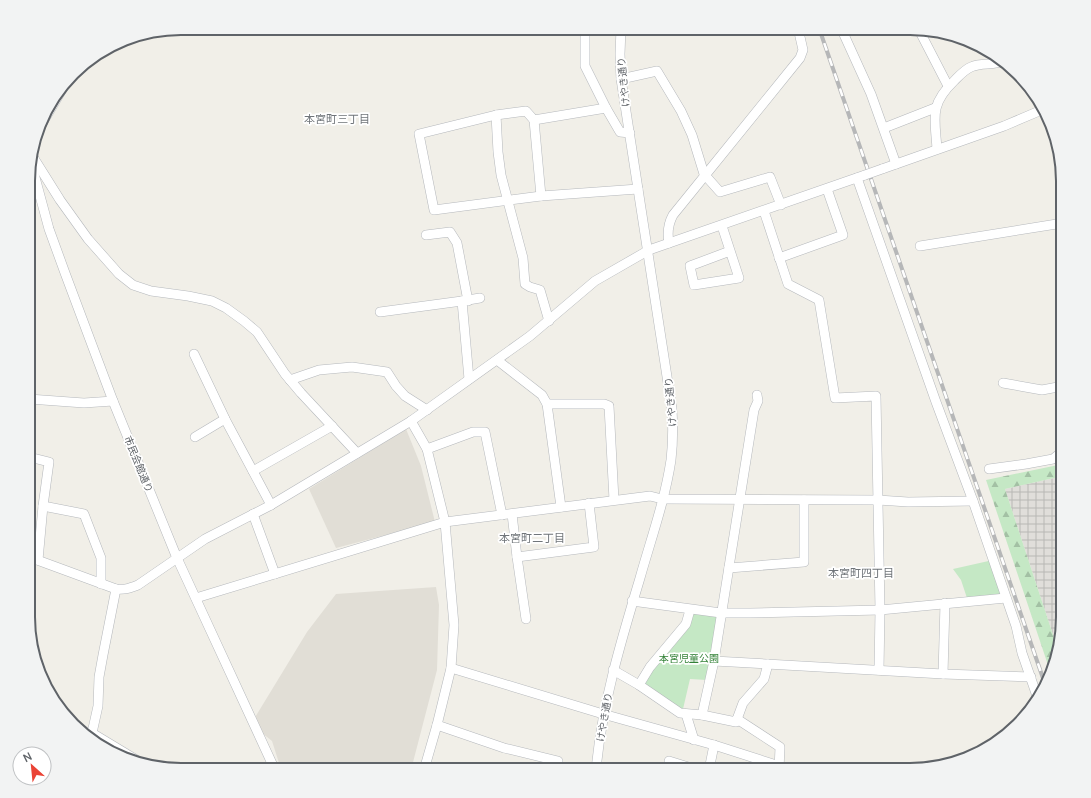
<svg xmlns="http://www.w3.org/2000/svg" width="1091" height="798" viewBox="0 0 1091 798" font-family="Manrope,'Noto Sans JP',sans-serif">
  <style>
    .industrial { fill: url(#industrial-grid) }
    .education { fill: #e1ded6 }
    .green { fill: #c5e8c5 }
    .forest { fill: url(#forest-firs) }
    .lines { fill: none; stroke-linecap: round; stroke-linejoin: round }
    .minor-casing { stroke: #b5b8bc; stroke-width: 10 }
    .minor { stroke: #fff; stroke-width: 9 }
    .rail-casing { stroke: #b6b7b8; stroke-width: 4 }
    .rail { stroke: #fff; stroke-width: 2.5; stroke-dasharray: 8; stroke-linecap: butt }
    .minor-bridge-casing { stroke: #b5b8bc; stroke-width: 10; stroke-linecap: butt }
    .minor-bridge { stroke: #fff; stroke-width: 9 }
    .labels { text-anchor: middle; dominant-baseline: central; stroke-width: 3.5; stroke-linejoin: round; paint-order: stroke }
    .street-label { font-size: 10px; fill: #5f6368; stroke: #fff }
    .park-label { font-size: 10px; fill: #348238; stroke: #fff }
    .neighbourhood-label { font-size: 11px; fill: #70757a; stroke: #fff }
    .rim { fill: none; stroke: #5f6368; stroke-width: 2 }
  </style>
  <defs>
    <pattern id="industrial-grid" width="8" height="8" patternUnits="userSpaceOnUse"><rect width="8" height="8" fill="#e0deda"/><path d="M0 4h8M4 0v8" fill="none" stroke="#b9b8b5"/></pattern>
    <pattern id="forest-firs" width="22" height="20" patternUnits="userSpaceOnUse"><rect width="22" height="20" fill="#c5e8c5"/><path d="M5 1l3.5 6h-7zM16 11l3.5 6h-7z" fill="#a3c0a4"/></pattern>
  </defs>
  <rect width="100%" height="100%" fill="#f1efe8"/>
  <polygon class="industrial" points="1063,476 1063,627 1058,650 1005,489"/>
  <g class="education">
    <polygon points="406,429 421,466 435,522 336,548 309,489"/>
    <polygon points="436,587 439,605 437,670 411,770 398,770 377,763 373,770 295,770 279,763 272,741 251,724 307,632 336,594"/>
  </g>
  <g class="green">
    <polygon points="993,560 1006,598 968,601 961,580 953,569"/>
    <polygon points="693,613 717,616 707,680 690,679 683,709 675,708 642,686"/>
  </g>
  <polygon class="forest" points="1063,464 1063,476 1005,489 1058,650 1055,667 1051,674 986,480"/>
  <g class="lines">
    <defs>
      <g id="minor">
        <polyline points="585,28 585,66 606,108 620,132 630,133"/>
        <polyline points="841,28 871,94 896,164"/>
        <polyline points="918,28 948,86"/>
        <polyline points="621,79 657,71 681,111 692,135 704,174 720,192 770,177 781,205"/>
        <polyline points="606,108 534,120 526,111 496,115 419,134 434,210 541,196 638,189"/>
        <polyline points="1045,110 1052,131"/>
        <polyline points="496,115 498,152 501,175 523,258 525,284 530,287 540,290 549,321"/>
        <polyline points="534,120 541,196"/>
        <polyline points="884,128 935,108"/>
        <polyline points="36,137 43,122 63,88"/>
        <polyline points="33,149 32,156 33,170 49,229 65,273 113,401 177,558 275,770"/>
        <path d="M937,149C935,118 929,105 954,81C959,76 964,70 971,67C982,62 993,66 1004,61"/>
        <polyline points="33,157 60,200 88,239 119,274 133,285 151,291 188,296 212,301 226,308 244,321 257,332 285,374 301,393 357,453"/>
        <polyline points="882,169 1004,126 1044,109"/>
        <polyline points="857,178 936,402 973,501 1016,626 1022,653 1038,699"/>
        <polyline points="764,211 788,284 819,300 835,398 876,396 880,610 879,670"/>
        <polyline points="722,226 739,278 694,285 690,266 730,251"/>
        <polyline points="426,235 450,232 457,243 468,301"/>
        <path d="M669,243C667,232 668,224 673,215L800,58L803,50L798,28"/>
        <polyline points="920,246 1063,223"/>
        <polyline points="779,258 843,235 827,189"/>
        <polyline points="462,301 480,298"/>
        <polyline points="380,312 462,301 469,379"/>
        <polyline points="194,354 225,419 271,505"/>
        <polyline points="497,360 542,395 547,404 561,507"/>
        <polyline points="290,380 319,370 352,367 387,372 396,386 405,396 427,410"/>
        <polyline points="1003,383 1042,390 1063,386"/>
        <polyline points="29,399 84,403 113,401"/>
        <polyline points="547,404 604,404 609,406 614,500"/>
        <polyline points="411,421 427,449 445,522 454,625 451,668 437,725 424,770"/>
        <polyline points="195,437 225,419"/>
        <polyline points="427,449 473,432 485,432 502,515"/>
        <polyline points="29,457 49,462 43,506 38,560"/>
        <polyline points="989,469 1026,464 1053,459 1063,451"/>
        <polyline points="253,471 332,426"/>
        <polyline points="43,506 84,514 101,558 101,584"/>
        <polyline points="253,514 275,574"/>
        <polyline points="512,514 517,557 526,619"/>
        <path d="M29,557L116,589C125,590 130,588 138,585L205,539L271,505L411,421L530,336L595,281L649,250L865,175"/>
        <polyline points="517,557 594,547 589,503"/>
        <polyline points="729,568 804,562 804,500"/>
        <polyline points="196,598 445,522 650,496 662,499 878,500 908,502 973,501"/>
        <polyline points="632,601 721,613 750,613 880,610 1006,598"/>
        <polyline points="714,661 943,674 1031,677"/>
        <polyline points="451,668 603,714 714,745 792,770"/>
        <polyline points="613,670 639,685 680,713 702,715 714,661 754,410 758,401 757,395"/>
        <polyline points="943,674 945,603"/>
        <polyline points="639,685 650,667 686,624 690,610"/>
        <polyline points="686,714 694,740"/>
        <polyline points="702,715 736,722 743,703 764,679 768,664"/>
        <polyline points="737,719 780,747 779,770"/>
        <polyline points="437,725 504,748 558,761"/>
        <polyline points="81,731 92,733 145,765"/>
        <polyline points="92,733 98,706 99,677 103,655 116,589"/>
        <polyline points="669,761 698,770"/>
        <path d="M596,770C602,704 621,641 640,578C651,539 665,500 671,460C673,443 673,426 672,409L621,79L620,54L621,28"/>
        <polyline points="709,770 714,745"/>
      </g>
    </defs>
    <use href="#minor" class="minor-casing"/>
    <use href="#minor" class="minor"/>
    <defs>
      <polyline id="rail" points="819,28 1045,684"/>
    </defs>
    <use href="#rail" class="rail-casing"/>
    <use href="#rail" class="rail"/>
    <defs>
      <polyline id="minor-bridge" points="865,175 882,169"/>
    </defs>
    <use href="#minor-bridge" class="minor-bridge-casing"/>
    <use href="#minor-bridge" class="minor-bridge"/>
  </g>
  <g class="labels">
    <g class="street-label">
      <text transform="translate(623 82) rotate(-96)">けやき通り</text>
      <text transform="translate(670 402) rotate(-95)">けやき通り</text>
      <text transform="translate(139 464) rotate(68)">市民会館通り</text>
      <text transform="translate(604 717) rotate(-80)">けやき通り</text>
    </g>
    <g class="park-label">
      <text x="689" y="658">本宮児童公園</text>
    </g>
    <g class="neighbourhood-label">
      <text x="337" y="118">本宮町三丁目</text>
      <text x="532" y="537">本宮町二丁目</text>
      <text x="861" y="572">本宮町四丁目</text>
    </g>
  </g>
  <path d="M0 0H1091V798H0ZM181 35H910A146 146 0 0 1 1056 181V617A146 146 0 0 1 910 763H181A146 146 0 0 1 35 617V181A146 146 0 0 1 181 35Z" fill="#f2f3f3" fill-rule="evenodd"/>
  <path class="rim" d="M181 35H910A146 146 0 0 1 1056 181V617A146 146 0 0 1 910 763H181A146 146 0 0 1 35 617V181A146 146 0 0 1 181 35Z"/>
  <g transform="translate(32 766) rotate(333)"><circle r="19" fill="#ffffff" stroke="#bfc1c3"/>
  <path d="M0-3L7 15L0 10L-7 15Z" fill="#ea4335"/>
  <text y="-6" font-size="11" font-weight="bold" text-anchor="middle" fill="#5f6368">N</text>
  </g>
</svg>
